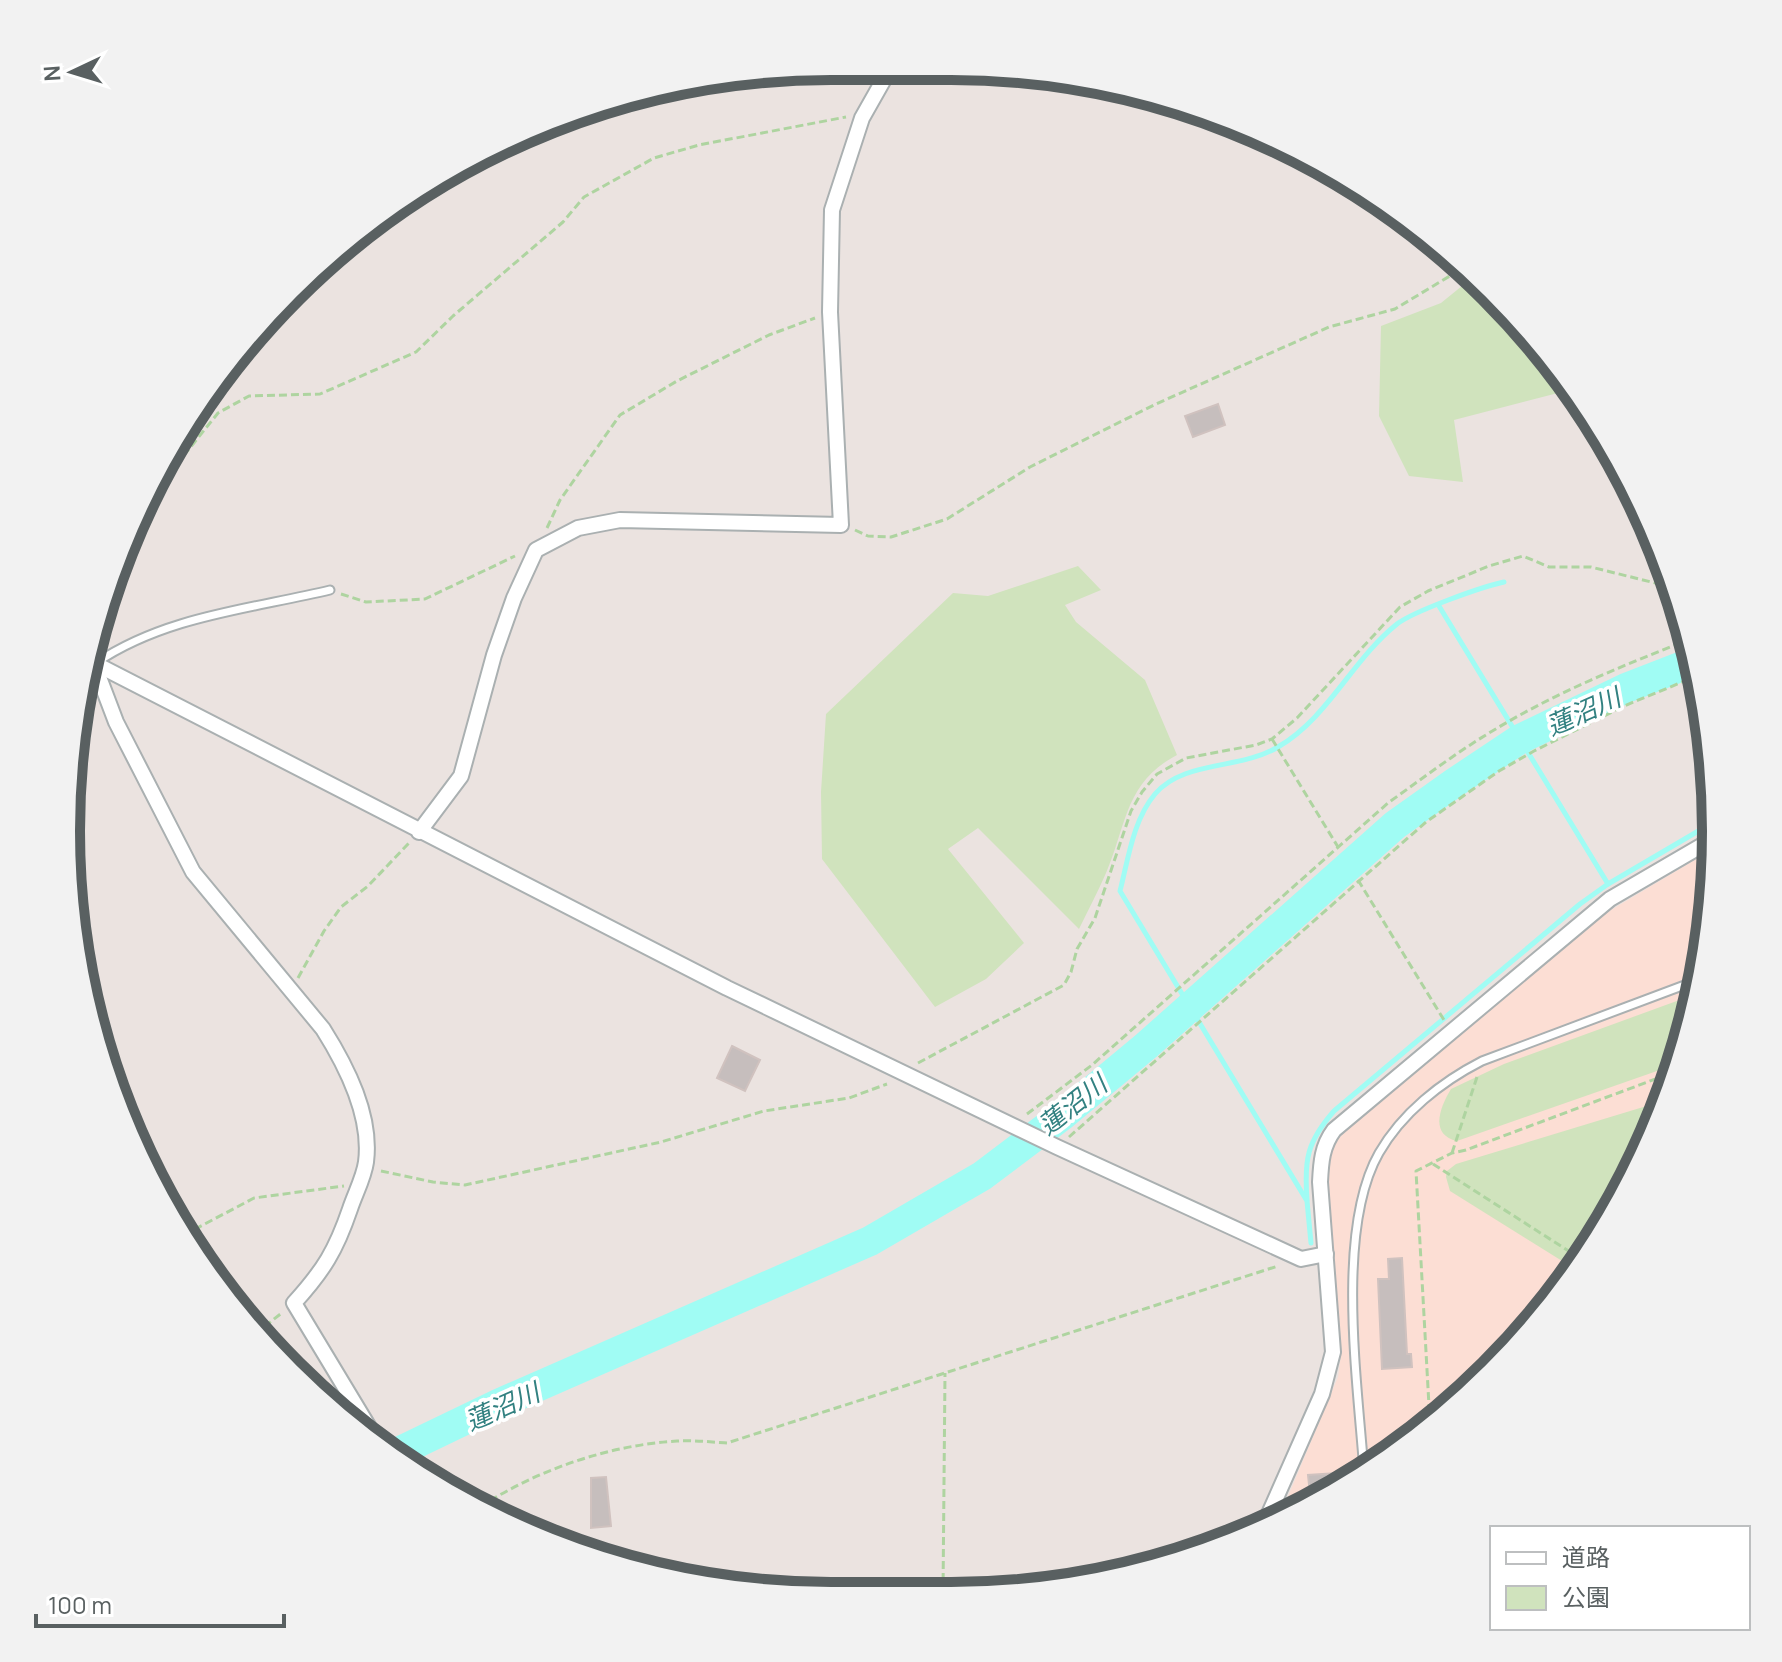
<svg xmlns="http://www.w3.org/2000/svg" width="1782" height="1662" viewBox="0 0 1782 1662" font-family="Manrope,'Noto Sans JP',sans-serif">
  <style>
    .commercial { fill: #fcded4 }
    .green { fill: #d0e3bd }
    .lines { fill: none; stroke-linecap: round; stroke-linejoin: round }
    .stream { stroke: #a0fcf4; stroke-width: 5 }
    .river { stroke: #a0fcf4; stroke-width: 30 }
    .building { fill: #c6bebd; stroke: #d0c2bf; stroke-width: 2 }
    .service-casing { stroke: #aab0b1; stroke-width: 11 }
    .minor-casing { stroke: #aab0b1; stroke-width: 18 }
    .path { stroke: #aed4a0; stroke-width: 3; stroke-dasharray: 8 4; stroke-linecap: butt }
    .service { stroke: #fff; stroke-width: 7 }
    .minor { stroke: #fff; stroke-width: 14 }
    .labels { text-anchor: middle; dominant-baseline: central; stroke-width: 7; stroke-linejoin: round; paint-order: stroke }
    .water-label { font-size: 26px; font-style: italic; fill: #328181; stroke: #fff }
    .rim { fill: none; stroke: #596061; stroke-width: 10 }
  </style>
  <rect width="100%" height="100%" fill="#ebe3e0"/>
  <polygon class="commercial" points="1713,849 1714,881 1690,1029 1637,1169 1558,1296 1456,1406 1334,1493 1279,1518 1338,1377 1341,1355 1327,1173 1329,1153 1334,1143 1358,1119 1474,1019 1606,913"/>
  <g class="green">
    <polygon points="1473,277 1526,326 1613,448 1630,486 1558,393 1454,420 1463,482 1409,476 1379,416 1381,326 1441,303"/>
    <path d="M1078,566L1101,590L1065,605L1076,622L1145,680L1177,755C1125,782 1127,824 1106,873C1098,892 1088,910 1079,929L978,828L948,849L1024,943L986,979L935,1007L822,859L821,792L826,714L953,593L988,596Z"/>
    <path d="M1696,994L1690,1029L1677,1064L1457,1141C1429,1135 1440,1107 1451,1089L1504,1064Z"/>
    <polygon points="1663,1101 1637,1169 1575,1269 1450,1191 1446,1177 1447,1171 1456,1164"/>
  </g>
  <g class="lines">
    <g class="stream">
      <polyline points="1439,606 1608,884"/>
      <path d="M1307,1200C1304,1159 1307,1142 1334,1111L1580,904L1608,884L1712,823"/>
      <path d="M1311,1243L1307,1201L1120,891C1128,860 1133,820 1155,794C1184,760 1240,770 1278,747C1328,718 1352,660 1397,624C1414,611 1481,587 1504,582"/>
    </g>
    <polyline class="river" points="392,1455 498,1404 870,1241 982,1176 1063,1115 1146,1046 1395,825 1454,783 1520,739 1626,688 1693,662"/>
  </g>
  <g class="building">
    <polygon points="1218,404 1225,425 1193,437 1185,416"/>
    <polygon points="732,1046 760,1060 745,1091 717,1078"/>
    <polygon points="1402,1258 1407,1354 1411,1354 1412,1367 1382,1369 1378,1279 1389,1279 1388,1259"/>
    <polygon points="1337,1473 1338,1490 1311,1504 1308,1475"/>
    <polygon points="606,1477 611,1526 591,1528 591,1478"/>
  </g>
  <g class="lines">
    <defs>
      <g id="service">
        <path d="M96,663C165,616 251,609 330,590"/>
        <path d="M1364,1472C1358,1385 1335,1230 1379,1153C1402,1113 1441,1082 1482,1061L1698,980"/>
      </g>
      <g id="minor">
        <polyline points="88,660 727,988 1057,1147 1301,1259 1326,1254"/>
        <path d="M94,664L116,722L193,872L323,1029C347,1067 372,1116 366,1162C364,1177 355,1194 350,1209C336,1250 324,1270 294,1303L379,1444"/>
        <polyline points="419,832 461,776 494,655 514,598 536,550 578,528 620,520 841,525 830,312 832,210 862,118 888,72"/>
        <path d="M1264,1525L1322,1394L1333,1352L1320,1182C1321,1162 1322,1146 1334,1130L1610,899L1713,839"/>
      </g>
    </defs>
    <use href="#service" class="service-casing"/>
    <use href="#minor" class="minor-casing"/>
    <g class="path">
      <polyline points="156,478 177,464 218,413 249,396 320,394 416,352 453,316 563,222 584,197 654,158 699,145 846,117"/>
      <polyline points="547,528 560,500 620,415 677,381 769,335 815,318"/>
      <polyline points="855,530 868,536 891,537 947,519 1030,467 1156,404 1329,327 1395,309 1463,268"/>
      <polyline points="341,594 366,602 425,599 515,556"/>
      <polyline points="1272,739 1338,847"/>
      <polyline points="1358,880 1444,1020"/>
      <polyline points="298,978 324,931 341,907 368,886 409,843"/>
      <polyline points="918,1063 1064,985 1071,972 1077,949 1095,918 1131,811 1142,792 1157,774 1186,758 1256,745 1272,739 1297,718 1400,607 1428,591 1489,566 1523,556 1549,567 1591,567 1659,584 1674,581"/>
      <path d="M1027,1114L1092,1065L1388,803C1423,778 1457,752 1494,730C1555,693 1622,666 1688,640"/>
      <polyline points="1069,1137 1426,822 1499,771 1534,751 1624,706 1697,676"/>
      <polyline points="1452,1153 1477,1077"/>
      <polyline points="1433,1164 1581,1259"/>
      <polyline points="381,1171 433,1182 465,1185 661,1142 764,1111 849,1098 887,1084"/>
      <polyline points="184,1235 254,1198 344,1186"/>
      <polyline points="255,1334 283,1312"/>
      <polyline points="1430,1424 1416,1171 1452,1153 1466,1150 1674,1072"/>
      <path d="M480,1507C537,1470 609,1445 677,1441C693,1440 710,1442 727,1443L1278,1266"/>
      <polyline points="943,1593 945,1373"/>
    </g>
    <use href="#service" class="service"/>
    <use href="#minor" class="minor"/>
  </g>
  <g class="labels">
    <g class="water-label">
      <text transform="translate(1583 711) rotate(-24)">蓮沼川</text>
      <text transform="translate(1072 1104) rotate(-38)">蓮沼川</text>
      <text transform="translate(502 1406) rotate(-24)">蓮沼川</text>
    </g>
  </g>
  <path d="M0 0H1782V1662H0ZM831 80H951A751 751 0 0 1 1702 831V831A751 751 0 0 1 951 1582H831A751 751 0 0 1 80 831V831A751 751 0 0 1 831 80Z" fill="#f2f2f2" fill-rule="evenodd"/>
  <path class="rim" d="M831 80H951A751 751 0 0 1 1702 831V831A751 751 0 0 1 951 1582H831A751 751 0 0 1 80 831V831A751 751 0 0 1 831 80Z"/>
  <rect x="1490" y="1526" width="260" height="104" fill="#ffffff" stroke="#bdbfc0" stroke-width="2"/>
  <rect x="1506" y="1552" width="40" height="12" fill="#ffffff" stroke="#bdbfc0" stroke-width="2"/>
  <text x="1562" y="1566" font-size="24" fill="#596061">道路</text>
  <rect x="1506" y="1586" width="40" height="24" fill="#d0e3bd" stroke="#bdbfc0" stroke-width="2"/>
  <text x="1562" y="1606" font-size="24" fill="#596061">公園</text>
  <g transform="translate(72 72) rotate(266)" stroke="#ffffff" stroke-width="6" paint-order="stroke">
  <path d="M0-6L14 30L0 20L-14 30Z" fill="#596061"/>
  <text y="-12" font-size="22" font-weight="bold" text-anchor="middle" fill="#596061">N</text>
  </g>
  <path d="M36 1614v12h248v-12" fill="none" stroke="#596061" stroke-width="4"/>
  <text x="48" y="1614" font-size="24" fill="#596061" stroke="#ffffff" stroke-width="6" paint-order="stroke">100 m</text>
</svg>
